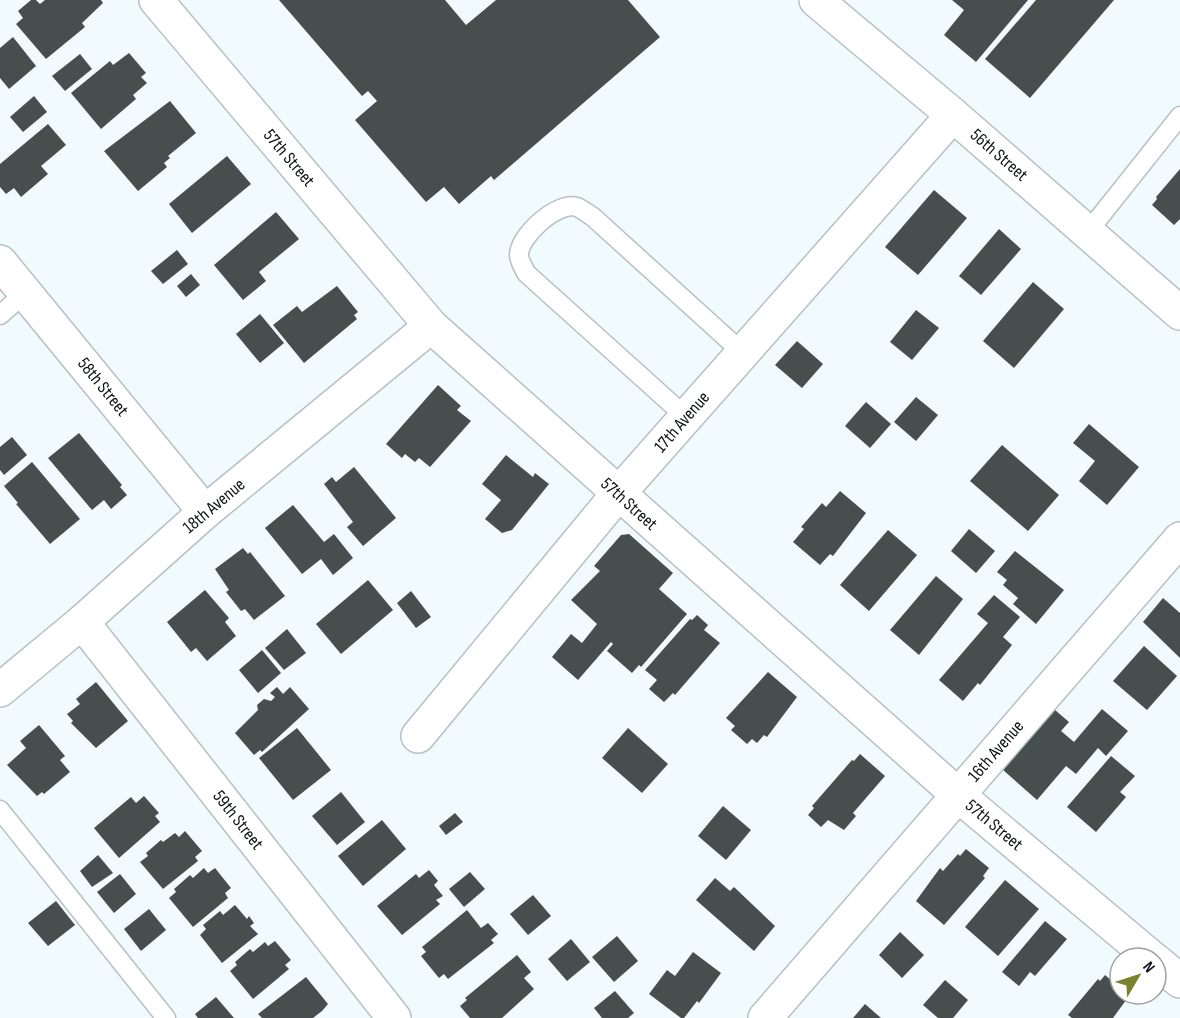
<svg xmlns="http://www.w3.org/2000/svg" width="1180" height="1018" viewBox="0 0 1180 1018" font-family="'Sofia Sans Condensed',sans-serif">
  <style>
    .building { fill: #464e4e }
    .lines { fill: none; stroke-linecap: round; stroke-linejoin: round }
    .service-casing { stroke: #b7c0c2; stroke-width: 21 }
    .minor-casing { stroke: #b7c0c2; stroke-width: 36 }
    .tertiary-casing { stroke: #b7c0c2; stroke-width: 36 }
    .service { stroke: #fff; stroke-width: 18 }
    .minor { stroke: #fff; stroke-width: 33 }
    .tertiary { stroke: #fff; stroke-width: 33 }
    .labels { text-anchor: middle; dominant-baseline: central; stroke-width: 6; stroke-linejoin: round; paint-order: stroke }
    .street-label { font-size: 18px; fill: #0f1213; stroke: #fff }
  </style>
  <rect width="100%" height="100%" fill="#f1fafd"/>
  <g class="building">
    <polygon points="31,0 36,0 40,4 45,0 101,0 103,3 82,23 85,27 46,59 16,24 23,18 18,11"/>
    <polygon points="279,0 445,0 466,25 496,0 628,0 660,37 494,180 491,176 459,204 444,187 426,202 355,120 377,101 368,91 362,96"/>
    <polygon points="952,0 1028,0 976,62 944,35 964,10"/>
    <polygon points="1036,0 1114,0 1030,98 985,59"/>
    <polygon points="13,37 36,66 9,89 0,78 0,48"/>
    <polygon points="129,53 146,73 141,77 147,83 133,95 136,99 101,129 71,93 110,61 113,65"/>
    <polygon points="80,54 92,69 65,91 52,76"/>
    <polygon points="34,96 47,112 23,132 10,117"/>
    <polygon points="170,101 196,133 168,156 170,158 164,163 167,167 138,191 104,151"/>
    <polygon points="48,124 66,145 41,166 48,174 21,197 14,188 6,194 0,187 0,164"/>
    <polygon points="227,156 251,184 192,233 169,204"/>
    <polygon points="1180,169 1180,219 1174,225 1152,205 1157,199 1156,197"/>
    <polygon points="934,190 967,218 918,275 885,247"/>
    <polygon points="276,212 299,239 259,272 266,281 243,300 214,265"/>
    <polygon points="999,229 1021,249 981,295 959,276"/>
    <polygon points="177,250 188,264 163,284 151,271"/>
    <polygon points="191,274 200,285 186,297 177,286"/>
    <polygon points="1033,282 1064,309 1014,368 983,341"/>
    <polygon points="337,286 358,312 354,315 357,319 304,363 273,325 297,306 302,312"/>
    <polygon points="916,310 939,328 912,360 890,342"/>
    <polygon points="260,314 284,343 260,363 236,334"/>
    <polygon points="797,341 823,364 802,388 775,365"/>
    <polygon points="438,385 461,406 457,410 471,421 430,467 419,458 415,462 405,454 402,458 386,444"/>
    <polygon points="916,397 938,415 916,441 894,422"/>
    <polygon points="866,402 891,424 870,448 845,426"/>
    <polygon points="1089,424 1139,467 1107,505 1079,481 1095,461 1073,443"/>
    <polygon points="79,433 122,485 120,487 127,495 111,509 104,500 92,510 48,458"/>
    <polygon points="12,437 27,455 4,475 0,470 0,447"/>
    <polygon points="1002,445 1059,495 1028,531 970,481"/>
    <polygon points="506,455 533,477 535,473 549,484 512,530 502,533 485,519 501,500 482,484"/>
    <polygon points="32,462 80,519 50,544 16,504 18,503 4,486"/>
    <polygon points="354,467 396,518 363,546 347,527 353,522 324,484 332,477 336,482"/>
    <polygon points="840,491 866,513 833,556 830,554 820,565 793,542 804,529 801,527 822,503 826,507"/>
    <polygon points="293,505 324,542 334,534 353,558 333,575 321,559 302,574 265,528"/>
    <polygon points="969,529 995,551 976,573 951,551"/>
    <polygon points="888,530 917,555 869,611 840,585"/>
    <polygon points="629,534 673,573 659,589 687,614 641,667 639,665 632,673 607,651 613,644 611,642 578,680 552,657 571,634 582,643 597,624 571,600 600,571 594,566 621,535"/>
    <polygon points="243,548 248,554 250,552 285,596 254,620 245,609 241,611 226,592 229,590 215,569"/>
    <polygon points="1015,551 1064,590 1036,624 1013,604 1018,598 1003,585 1007,580 997,572"/>
    <polygon points="936,576 963,599 919,655 890,630"/>
    <polygon points="368,580 393,610 341,654 316,624"/>
    <polygon points="205,590 229,618 225,622 236,636 207,661 196,648 191,652 167,622"/>
    <polygon points="411,591 431,617 416,628 397,603"/>
    <polygon points="994,595 1020,617 1003,637 1012,645 980,685 978,683 963,701 939,680 988,623 977,614"/>
    <polygon points="1163,598 1180,613 1180,658 1143,622"/>
    <polygon points="697,615 708,625 704,630 720,643 675,695 673,693 664,702 649,689 657,680 645,670 690,619 692,620"/>
    <polygon points="287,629 306,653 284,670 265,648"/>
    <polygon points="1144,646 1177,676 1147,710 1113,681"/>
    <polygon points="262,650 281,673 258,693 239,670"/>
    <polygon points="768,672 797,697 767,737 764,735 757,743 752,739 747,744 731,730 735,726 726,718"/>
    <polygon points="96,682 128,721 96,748 71,723 73,721 67,714 80,704 76,699"/>
    <polygon points="277,687 283,694 290,687 309,709 262,752 260,750 254,755 235,733 258,710 257,705 264,699 271,701 275,697 270,693"/>
    <polygon points="1102,709 1128,731 1106,756 1098,748 1076,774 1066,766 1037,800 1002,769 1055,710 1069,722 1061,731 1074,742"/>
    <polygon points="39,725 65,756 60,760 70,772 44,794 42,792 37,796 7,765 26,748 20,741"/>
    <polygon points="297,728 331,770 293,800 259,758"/>
    <polygon points="628,728 668,764 642,793 602,758"/>
    <polygon points="860,754 885,776 853,813 856,816 844,830 828,820 821,827 808,815 814,808 812,806 852,760 854,761"/>
    <polygon points="1111,756 1135,776 1120,792 1126,797 1096,832 1067,807"/>
    <polygon points="341,792 365,822 337,845 312,816"/>
    <polygon points="144,796 159,813 155,816 160,822 119,858 94,828 131,797 136,803"/>
    <polygon points="723,806 751,830 726,860 698,836"/>
    <polygon points="455,813 463,822 446,835 439,826"/>
    <polygon points="382,820 406,849 363,886 338,856"/>
    <polygon points="185,831 202,851 195,857 198,861 163,889 140,862 148,856 146,853 161,840 163,842 175,833 179,837"/>
    <polygon points="966,849 989,868 983,876 985,878 944,925 916,901 940,868 943,871 958,854 960,856"/>
    <polygon points="98,855 113,873 92,887 80,871"/>
    <polygon points="204,868 208,873 215,868 231,888 225,893 228,898 193,927 169,898 176,892 174,889 190,875 193,878"/>
    <polygon points="429,870 438,881 434,885 443,896 436,900 440,904 402,935 377,906 416,874 419,878"/>
    <polygon points="470,872 485,889 464,907 449,889"/>
    <polygon points="120,874 136,894 114,913 97,892"/>
    <polygon points="715,878 730,891 734,887 775,926 754,951 696,900"/>
    <polygon points="1005,880 1039,909 998,956 965,927"/>
    <polygon points="533,895 551,916 528,935 510,914"/>
    <polygon points="56,901 75,925 48,946 28,923"/>
    <polygon points="235,905 247,919 249,916 254,923 250,926 258,934 222,963 200,935 206,929 203,925 220,911 223,915"/>
    <polygon points="149,909 166,930 141,951 124,929"/>
    <polygon points="467,910 481,928 488,923 498,934 491,940 494,943 448,979 444,974 439,978 421,956 426,952 422,947"/>
    <polygon points="1045,921 1067,939 1035,976 1030,972 1019,986 1002,972"/>
    <polygon points="900,932 924,955 902,978 879,955"/>
    <polygon points="617,936 638,961 614,982 592,957"/>
    <polygon points="571,939 590,962 567,981 548,959"/>
    <polygon points="275,941 291,960 285,965 289,969 253,999 230,971 237,965 235,962 250,949 253,952 265,942 268,946"/>
    <polygon points="693,952 721,973 699,1003 697,1001 684,1018 681,1018 649,994 667,970 675,976"/>
    <polygon points="517,955 531,972 524,978 534,989 502,1018 470,1018 460,1006 467,1000 465,998"/>
    <polygon points="1105,975 1120,988 1120,994 1129,996 1113,1018 1072,1018 1068,1015 1098,979 1100,981"/>
    <polygon points="306,977 328,1004 322,1011 313,1018 262,1018 258,1014"/>
    <polygon points="945,980 968,1000 953,1018 938,1018 923,1005"/>
    <polygon points="615,991 634,1013 628,1018 602,1018 594,1008"/>
    <polygon points="216,997 234,1018 198,1018 195,1014"/>
    <polygon points="865,1004 881,1018 853,1018"/>
  </g>
  <g class="lines">
    <defs>
      <g id="service">
        <polyline points="1087,233 1180,116"/>
        <polyline points="0,315 25,293"/>
        <path d="M686,417L526,273C524,268 519,261 519,255C519,236 557,201 577,207C582,209 588,214 593,217L743,353"/>
        <polyline points="0,810 166,1018"/>
      </g>
      <g id="minor">
        <polyline points="156,0 431,326 958,795 1152,958"/>
        <polyline points="0,262 205,512"/>
        <polyline points="82,622 394,1018"/>
        <polyline points="0,690 82,622 205,512 431,326"/>
        <polyline points="418,736 618,494 953,115"/>
        <polyline points="1156,961 1180,981"/>
        <polyline points="765,1018 1180,539"/>
      </g>
      <polyline id="tertiary" points="816,0 953,115 1180,313"/>
    </defs>
    <use href="#service" class="service-casing"/>
    <use href="#minor" class="minor-casing"/>
    <use href="#tertiary" class="tertiary-casing"/>
    <use href="#service" class="service"/>
    <use href="#minor" class="minor"/>
    <use href="#tertiary" class="tertiary"/>
  </g>
  <g class="labels">
    <g class="street-label">
      <text transform="translate(999 155) rotate(41)">56th Street</text>
      <text transform="translate(289 158) rotate(50)">57th Street</text>
      <text transform="translate(103 387) rotate(51)">58th Street</text>
      <text transform="translate(682 422) rotate(-49)">17th Avenue</text>
      <text transform="translate(629 504) rotate(42)">57th Street</text>
      <text transform="translate(214 506) rotate(-40)">18th Avenue</text>
      <text transform="translate(996 751) rotate(-49)">16th Avenue</text>
      <text transform="translate(238 820) rotate(52)">59th Street</text>
      <text transform="translate(994 825) rotate(40)">57th Street</text>
    </g>
  </g>
  <g transform="translate(1138 976) rotate(51)"><circle r="28" fill="#ffffff" stroke="#9fa0a1" stroke-width="1.5"/>
  <path d="M0-4.5L10 22L0 15L-10 22Z" fill="#79832f"/>
  <text y="-9" font-size="16" font-weight="bold" text-anchor="middle" fill="#0f1213">N</text>
  </g>
</svg>
